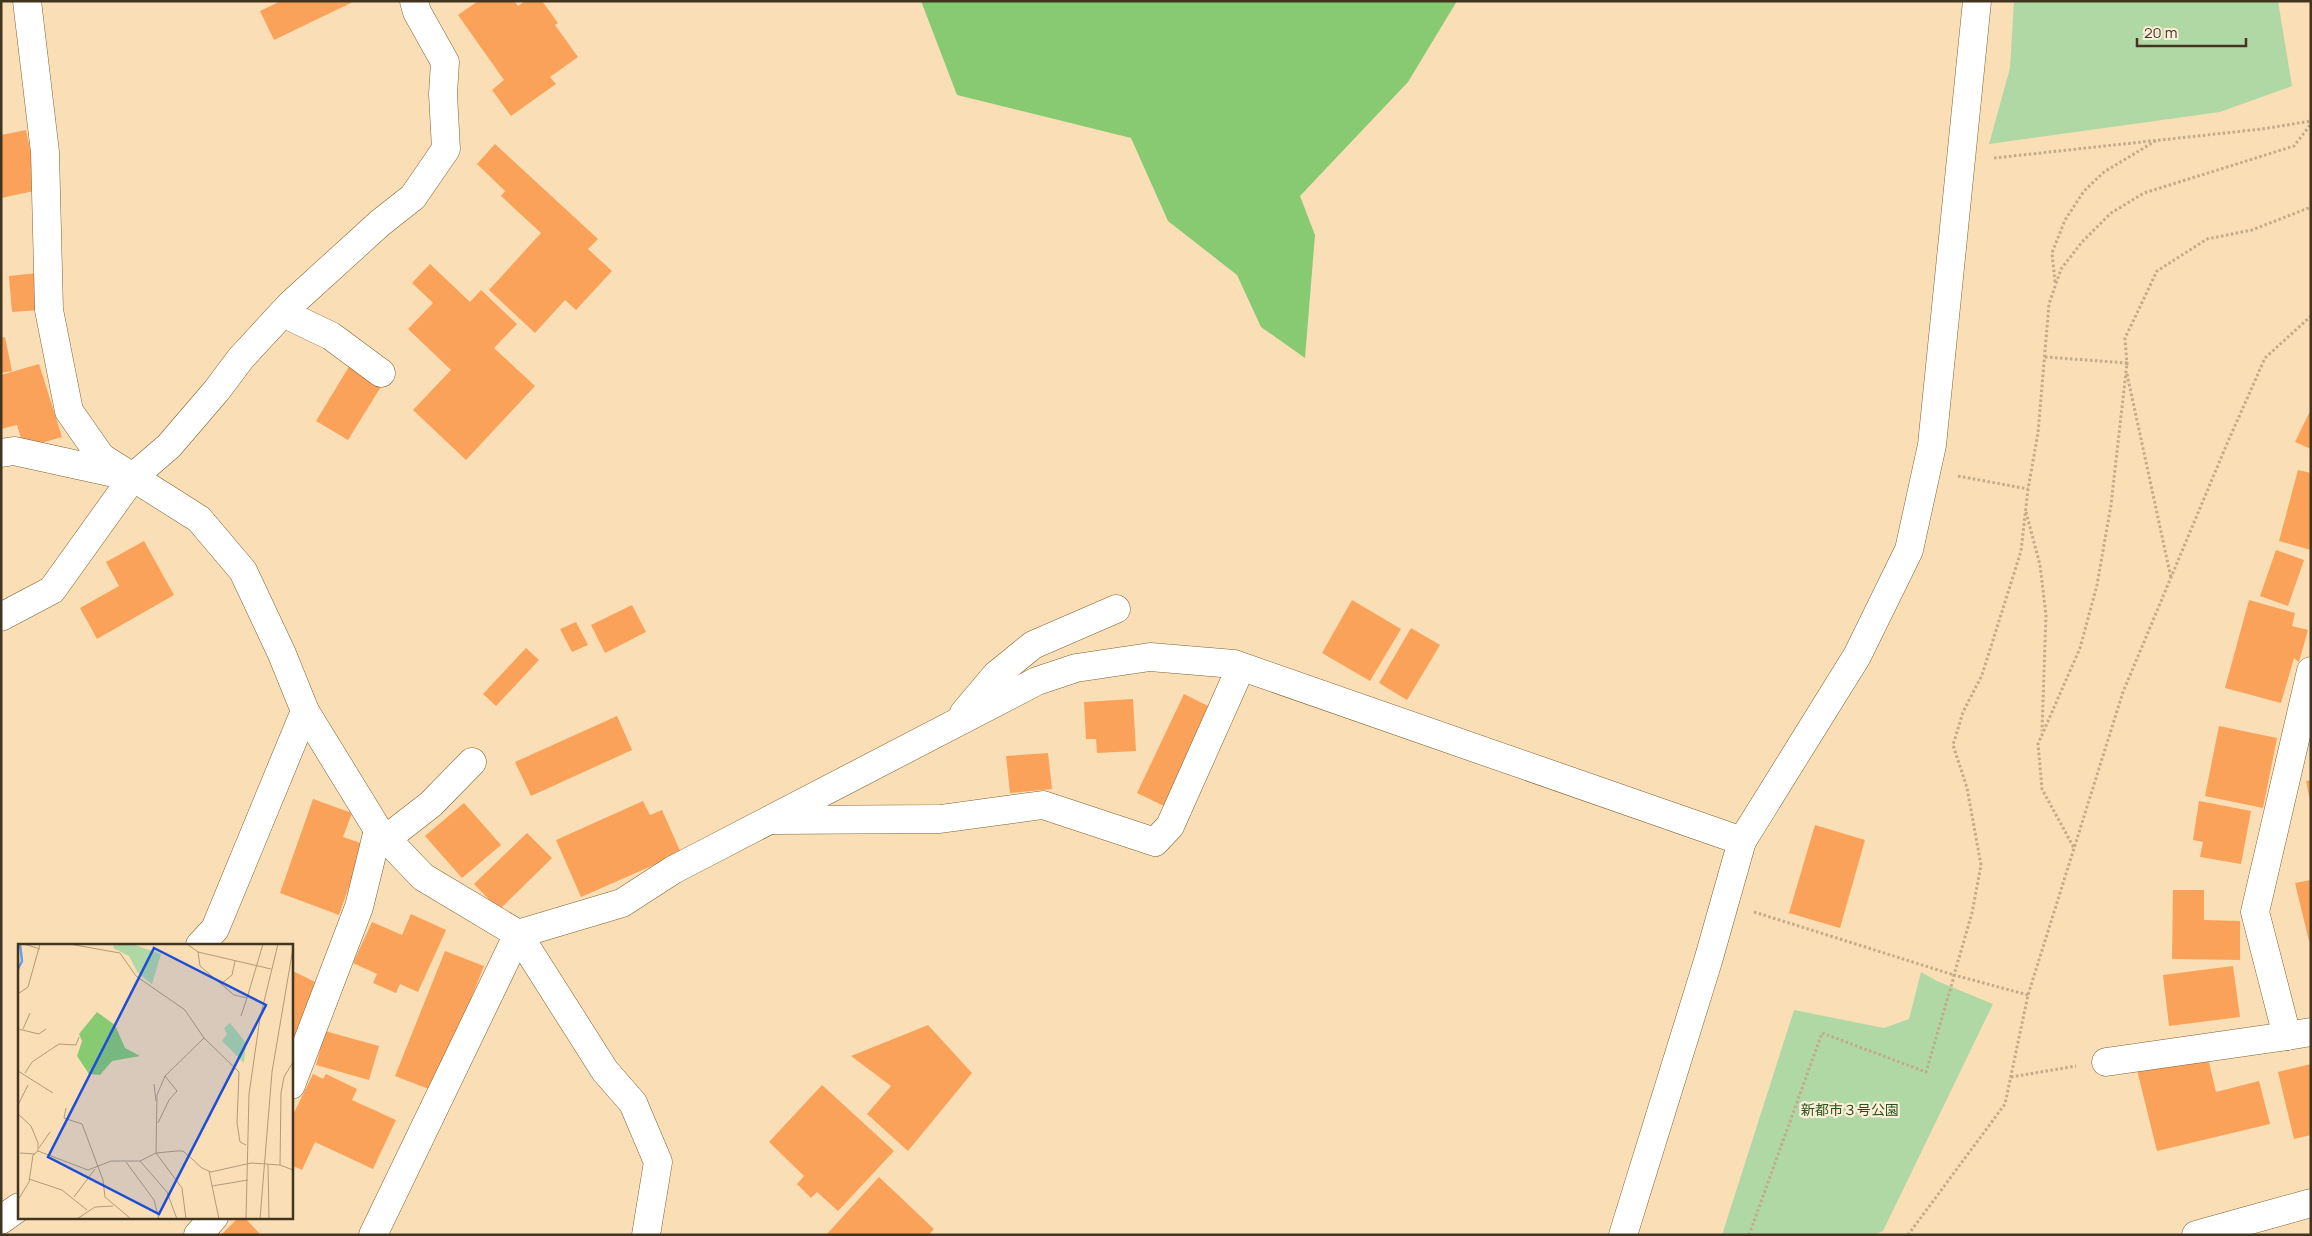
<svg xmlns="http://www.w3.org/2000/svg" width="2312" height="1236" viewBox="0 0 2312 1236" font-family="Manrope,'Noto Sans JP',sans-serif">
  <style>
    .green { fill: #b0d8a4 }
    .forest { fill: #88ca72 }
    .building { fill: #faa25a }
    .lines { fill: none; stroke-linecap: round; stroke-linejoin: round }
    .street-casing { stroke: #7f6231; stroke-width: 29 }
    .secondary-casing { stroke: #7f6231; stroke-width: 29 }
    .path { stroke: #c1ab88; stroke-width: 3; stroke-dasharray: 2.5 2.5; stroke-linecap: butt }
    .street { stroke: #fff; stroke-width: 28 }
    .secondary { stroke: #fff; stroke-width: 28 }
    .labels { text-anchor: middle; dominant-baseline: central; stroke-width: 4.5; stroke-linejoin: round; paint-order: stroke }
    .park-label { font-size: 14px; fill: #285318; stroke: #fceeda }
    .inset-river { fill: none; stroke: #659df0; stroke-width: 2.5 }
    .inset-road { fill: none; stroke: #b09b7a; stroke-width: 1 }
    .view { fill: #1d4ed8; fill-opacity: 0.15; stroke: #1d4ed8; stroke-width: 2.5 }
    .inset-edge { fill: none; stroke: #423520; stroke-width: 2.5 }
  </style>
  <rect width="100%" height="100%" fill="#fadfb6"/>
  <g class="green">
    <polygon points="2014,1 2278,1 2292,86 2220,112 1989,144 2010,68"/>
    <polygon points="1921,972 1937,981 1993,1004 1883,1231 1874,1235 1722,1235 1794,1010 1884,1028 1909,1019"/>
  </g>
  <polygon class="forest" points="921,1 1457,1 1408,82 1300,196 1315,235 1305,358 1261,327 1237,275 1168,221 1131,138 957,95"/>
  <g class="building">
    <polygon points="281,1 355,1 274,40 260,11"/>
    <polygon points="478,1 514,1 518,6 525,1 542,1 558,23 555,25 578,57 550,77 556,84 511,116 492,90 504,80 458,15"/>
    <polygon points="26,130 39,190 1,198 1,135"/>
    <polygon points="495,144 598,239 588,249 612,271 576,310 565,300 535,333 489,290 541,233 501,196 505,191 477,164"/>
    <polygon points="430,264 470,302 481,290 517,324 494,348 535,386 466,460 413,410 451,370 408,329 433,303 412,283"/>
    <polygon points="37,273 40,310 12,312 9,276"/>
    <polygon points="5,337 12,371 1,373 1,338"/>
    <polygon points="39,364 62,437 24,448 17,425 1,429 1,375"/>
    <polygon points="350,365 382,385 348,440 316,421"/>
    <polygon points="2311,409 2311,449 2295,442"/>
    <polygon points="2298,470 2311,473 2311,550 2279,541"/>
    <polygon points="144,541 174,595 97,639 80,608 119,586 106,562"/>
    <polygon points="2276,550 2304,560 2288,606 2260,596"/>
    <polygon points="1352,600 1401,629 1370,681 1322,653"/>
    <polygon points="2249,600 2295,613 2292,626 2308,630 2299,662 2294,658 2281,703 2225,688"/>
    <polygon points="632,605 646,632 605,653 591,625"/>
    <polygon points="576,622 588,645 572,652 560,629"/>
    <polygon points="1411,628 1440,645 1407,700 1379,683"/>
    <polygon points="526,648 539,660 496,706 483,694"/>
    <polygon points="1184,694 1214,709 1166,807 1137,793"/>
    <polygon points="1133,699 1136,751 1097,753 1096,739 1086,739 1084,702"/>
    <polygon points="617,716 632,750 531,796 515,762"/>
    <polygon points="2219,726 2277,738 2263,808 2205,796"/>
    <polygon points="1048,753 1052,789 1010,793 1006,756"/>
    <polygon points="2311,780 2311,801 2310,801 2306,781"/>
    <polygon points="313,799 352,813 343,837 364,844 339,915 280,893"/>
    <polygon points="643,801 650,815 662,810 681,853 581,897 556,840"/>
    <polygon points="2199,801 2251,811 2241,864 2200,857 2203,842 2193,840"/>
    <polygon points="464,803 501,845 462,878 425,836"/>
    <polygon points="1815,825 1865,840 1840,928 1789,913"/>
    <polygon points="527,833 552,858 499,910 474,884"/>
    <polygon points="2311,880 2311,941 2309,941 2295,883"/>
    <polygon points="2173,890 2204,890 2204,920 2240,921 2240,960 2172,959"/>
    <polygon points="411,914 446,930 418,992 400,984 396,993 373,983 377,974 353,963 372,922 402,935"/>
    <polygon points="445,951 484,966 434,1091 395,1076"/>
    <polygon points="2233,966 2240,1017 2169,1026 2163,975"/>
    <polygon points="293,971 321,985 294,1042 291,1041 291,976"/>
    <polygon points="928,1025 972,1073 908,1151 867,1114 891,1086 851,1056"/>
    <polygon points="325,1031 379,1046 369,1080 316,1065"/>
    <polygon points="2206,1050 2216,1092 2259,1081 2270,1124 2157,1151 2136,1066"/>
    <polygon points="2311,1064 2311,1135 2294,1139 2278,1072"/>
    <polygon points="313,1074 323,1079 326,1074 357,1089 352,1100 396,1120 373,1169 315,1142 302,1170 291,1165 291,1119"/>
    <polygon points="822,1085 894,1151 838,1211 817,1192 811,1198 797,1184 804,1176 769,1142"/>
    <polygon points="879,1177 934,1229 929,1235 826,1235"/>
    <polygon points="239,1217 244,1217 261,1235 221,1235"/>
  </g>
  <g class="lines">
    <defs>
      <g id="street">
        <polyline points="27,1 45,152 49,310 69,411 101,457 199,519 243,571 282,654 305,711 378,830 423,877 518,934 605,1071 633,1103 658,1162 646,1235"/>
        <polyline points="283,313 331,336 381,373"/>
        <polyline points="1,453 14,451 119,474"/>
        <polyline points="1,617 52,590 133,477 169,446 217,390 241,358 291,304 380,223 413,197 446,149 443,94 445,62 417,12 414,1"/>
        <polyline points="2311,671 2255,912 2287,1036 2311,1032"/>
        <polyline points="964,713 996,675 1033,645 1116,609"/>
        <polyline points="772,820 940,819 1043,805 1155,842 1170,826 1241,667"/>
        <polyline points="386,839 431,804 472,762"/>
        <polyline points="200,945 215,929 305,711"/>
        <polyline points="2106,1062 2287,1036"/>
        <polyline points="291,1085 359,907 378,830"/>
        <polyline points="1,1220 19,1207"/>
        <polyline points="198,1235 214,1217"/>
        <polyline points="373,1235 518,934 622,903 673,870 1037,681 1076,668 1150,657 1234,664 1742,841"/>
        <polyline points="1623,1235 1708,961 1742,841 1857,656 1909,550 1932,445 1977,1"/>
      </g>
      <polyline id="secondary" points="2196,1235 2311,1203"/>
    </defs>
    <use href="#street" class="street-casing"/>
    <use href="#secondary" class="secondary-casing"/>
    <g class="path">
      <polyline points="1994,158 2262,129 2311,121"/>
      <polyline points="2055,282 2052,253 2065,220 2084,191 2104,172 2157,140"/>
      <polyline points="2045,357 2127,363 2111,505 2097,585 2080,648 2038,744 2042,789 2074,848"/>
      <polyline points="2127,365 2125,338 2157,271 2207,239 2252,230 2311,207"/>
      <polyline points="2127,374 2171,578"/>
      <polyline points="1958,476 2028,489"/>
      <polyline points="2026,512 2040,565 2046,615 2042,731"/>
      <polyline points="1754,912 1954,975"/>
      <polyline points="2028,995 1954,975 1972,913 1981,865 1967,788 1953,745 1963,712 1982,675 2021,551 2028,489 2038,433 2049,304 2061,269 2082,242 2111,213 2144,193 2294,146 2311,124"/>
      <polyline points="2011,1077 2076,1066"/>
      <polyline points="1749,1235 1822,1033 1926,1072 1955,973"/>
      <polyline points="1908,1235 2005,1104 2028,995 2123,692 2226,446 2265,358 2311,316"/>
    </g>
    <use href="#street" class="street"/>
    <use href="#secondary" class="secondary"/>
  </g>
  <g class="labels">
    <g class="park-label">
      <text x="1850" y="1109">新都市３号公園</text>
    </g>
  </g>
  <g transform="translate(18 944)">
    <rect width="275" height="275" fill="#fadfb6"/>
    <path d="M96,0H114L143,10L134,40L120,29L111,12L95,4ZM212,79L228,99L226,119L204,97L209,90L206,84Z" fill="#b0d8a4"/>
    <path d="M79,68L97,81L107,104L122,112L94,117L82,131L71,130L59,112L64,97L61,90Z" fill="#88ca72"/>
    <path class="inset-river" d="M0,25L4,17L2,0"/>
    <path class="inset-road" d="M6,0L22,5M51,0L102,9L118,32L167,66L186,94L221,128L219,179L222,198L228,201M169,0L180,8L253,25M180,8L182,22L216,51L229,54L245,0M203,40L214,31L217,17M0,50L10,43L22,0M223,72L229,54M0,85L21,90L28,85M5,85L12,69M0,127L35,149M7,129L14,118L41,100L58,101L61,93M136,140L138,157M0,161L10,141M48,164L46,174L64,180L66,185L85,236L87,253L113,275M0,170L13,182L20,199V207L70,226L93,217H122L138,209L159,207H165L184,224L193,228L233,219L262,221L275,226M140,179L151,156L159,147L147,132M21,204L32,188M2,209L17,210M122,217L149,248L159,275M108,218L136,256L141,275M250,220L251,275M262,221L263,149L266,133L275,118M191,227L201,275M11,235L44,246L69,266M194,242L230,236M56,253L77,225M0,256L11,238L15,211L20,207M59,275L77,263L95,262M168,275L164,244L138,209L139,151L147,132L186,94M228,275L231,150L242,74L260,0M242,275L254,128L275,4"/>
    <path class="view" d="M136,4L248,61L141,270L30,213Z"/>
    <rect width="275" height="275" class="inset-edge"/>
  </g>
  <rect width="2312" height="1236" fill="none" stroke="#423520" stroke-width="5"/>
  <path d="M2137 38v8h109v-8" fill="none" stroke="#423520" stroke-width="2.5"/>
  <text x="2144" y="38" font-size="15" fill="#423520" stroke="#fceeda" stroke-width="4" paint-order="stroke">20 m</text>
</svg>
